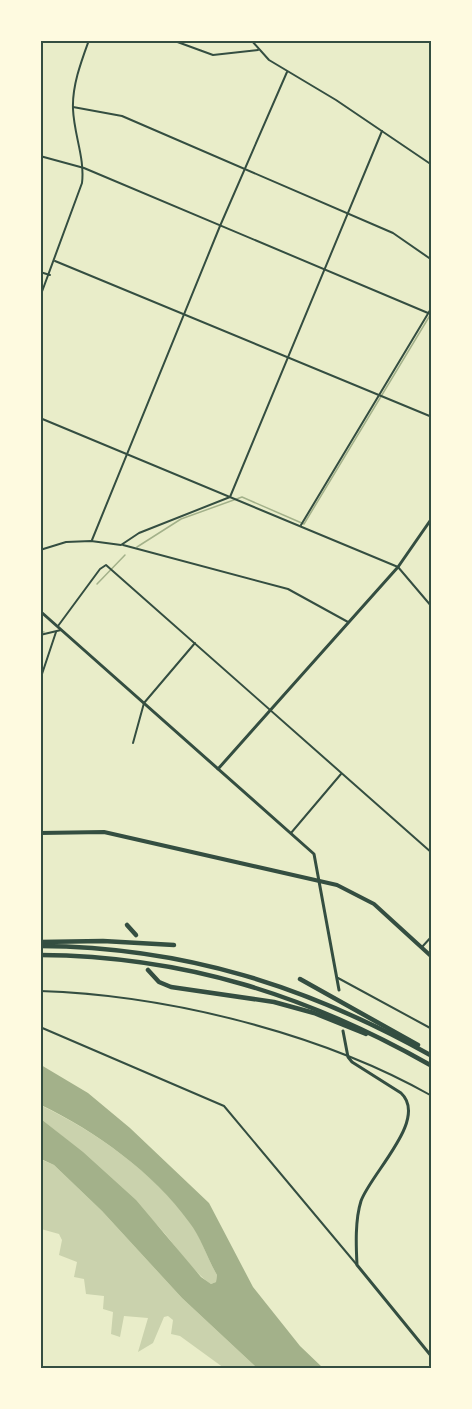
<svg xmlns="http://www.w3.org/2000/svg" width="472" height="1409" viewBox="0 0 472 1409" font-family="Quicksand,sans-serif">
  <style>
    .green { fill: #cad2ad }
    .water { fill: #a3b18a }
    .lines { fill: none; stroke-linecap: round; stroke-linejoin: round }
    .stream { stroke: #a3b18a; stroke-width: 1.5 }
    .minor { stroke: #344e41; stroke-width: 2 }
    .tertiary { stroke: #344e41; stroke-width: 3 }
    .trunk { stroke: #344e41; stroke-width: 4 }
    .motorway { stroke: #344e41; stroke-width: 4.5 }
    .neatline { fill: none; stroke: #344e41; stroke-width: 2 }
  </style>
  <rect width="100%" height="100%" fill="#e9edc9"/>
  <g class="green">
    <path d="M40,1105C95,1131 154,1173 190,1222C201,1237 207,1258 217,1275L216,1282L211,1284C190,1270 176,1245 158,1226C122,1187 82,1151 41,1119Z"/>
    <polygon points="40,1159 54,1165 102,1211 182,1298 257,1368 224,1368 180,1336 171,1334 173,1320 168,1316 164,1317 153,1343 138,1352 148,1318 124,1316 120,1337 111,1334 113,1312 103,1309 104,1296 86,1294 84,1279 74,1277 77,1262 59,1255 62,1240 59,1234 41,1229"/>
  </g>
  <path class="water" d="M41,1065L88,1093L130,1128L209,1203L253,1287L300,1346L323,1368H257L182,1298L102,1211L54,1165L41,1159V1119L83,1152L136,1200L201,1277L211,1284L216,1282L217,1275C207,1258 201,1237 189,1222C154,1173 95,1131 41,1105Z"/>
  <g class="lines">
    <g class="stream">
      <polyline points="137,547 181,519 242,497 304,524 432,312"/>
      <polyline points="97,584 125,555"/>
      <polyline points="40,632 44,632"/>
    </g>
    <g class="minor">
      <polyline points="172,40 213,55 258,50"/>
      <polyline points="251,40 269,60 336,100 432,165"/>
      <polyline points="73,107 122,116 393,233 432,260"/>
      <polyline points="40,156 84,168 428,313"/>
      <polyline points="55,261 432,417"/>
      <polyline points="40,272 50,275"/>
      <path d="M40,297L82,183C85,158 74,135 73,109C72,86 81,62 89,40"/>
      <polyline points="40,418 398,567 432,607"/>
      <polyline points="301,525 432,307"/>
      <polyline points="92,540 220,226 287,72"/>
      <polyline points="123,545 288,589 348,622"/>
      <polyline points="40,550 66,542 91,541 121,545 139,533 230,497 382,131"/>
      <polyline points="58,626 100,569 106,565 432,853"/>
      <polyline points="40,635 61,630"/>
      <polyline points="40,680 56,632"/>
      <polyline points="133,743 144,703 195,643"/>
      <polyline points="291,833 341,774"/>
      <polyline points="422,947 432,936"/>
      <polyline points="338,978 432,1029"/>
      <path d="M40,991C167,995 321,1033 432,1096"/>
      <polyline points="40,1027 224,1106 357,1265"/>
    </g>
    <g class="tertiary">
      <polyline points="40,611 314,854 339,990"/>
      <polyline points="218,769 398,567 432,518"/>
      <path d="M343,1031L348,1057L352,1062L401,1093C429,1119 371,1173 361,1201C355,1220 356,1245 357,1265L432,1357"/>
    </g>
    <polyline class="trunk" points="40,833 104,832 337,885 374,904 432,957"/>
    <g class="motorway">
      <polyline points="127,925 136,935"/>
      <polyline points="40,942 103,941 174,945"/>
      <path d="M40,946C184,947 307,986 432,1056"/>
      <path d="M40,955C184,956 307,995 432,1066"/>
      <polyline points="148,970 159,982 171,987 274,1002 314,1013 366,1034"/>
      <polyline points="300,979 418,1045"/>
    </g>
  </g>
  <rect width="472" height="1409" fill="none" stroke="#fefae0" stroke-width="84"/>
  <rect x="42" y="42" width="388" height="1325" class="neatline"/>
</svg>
